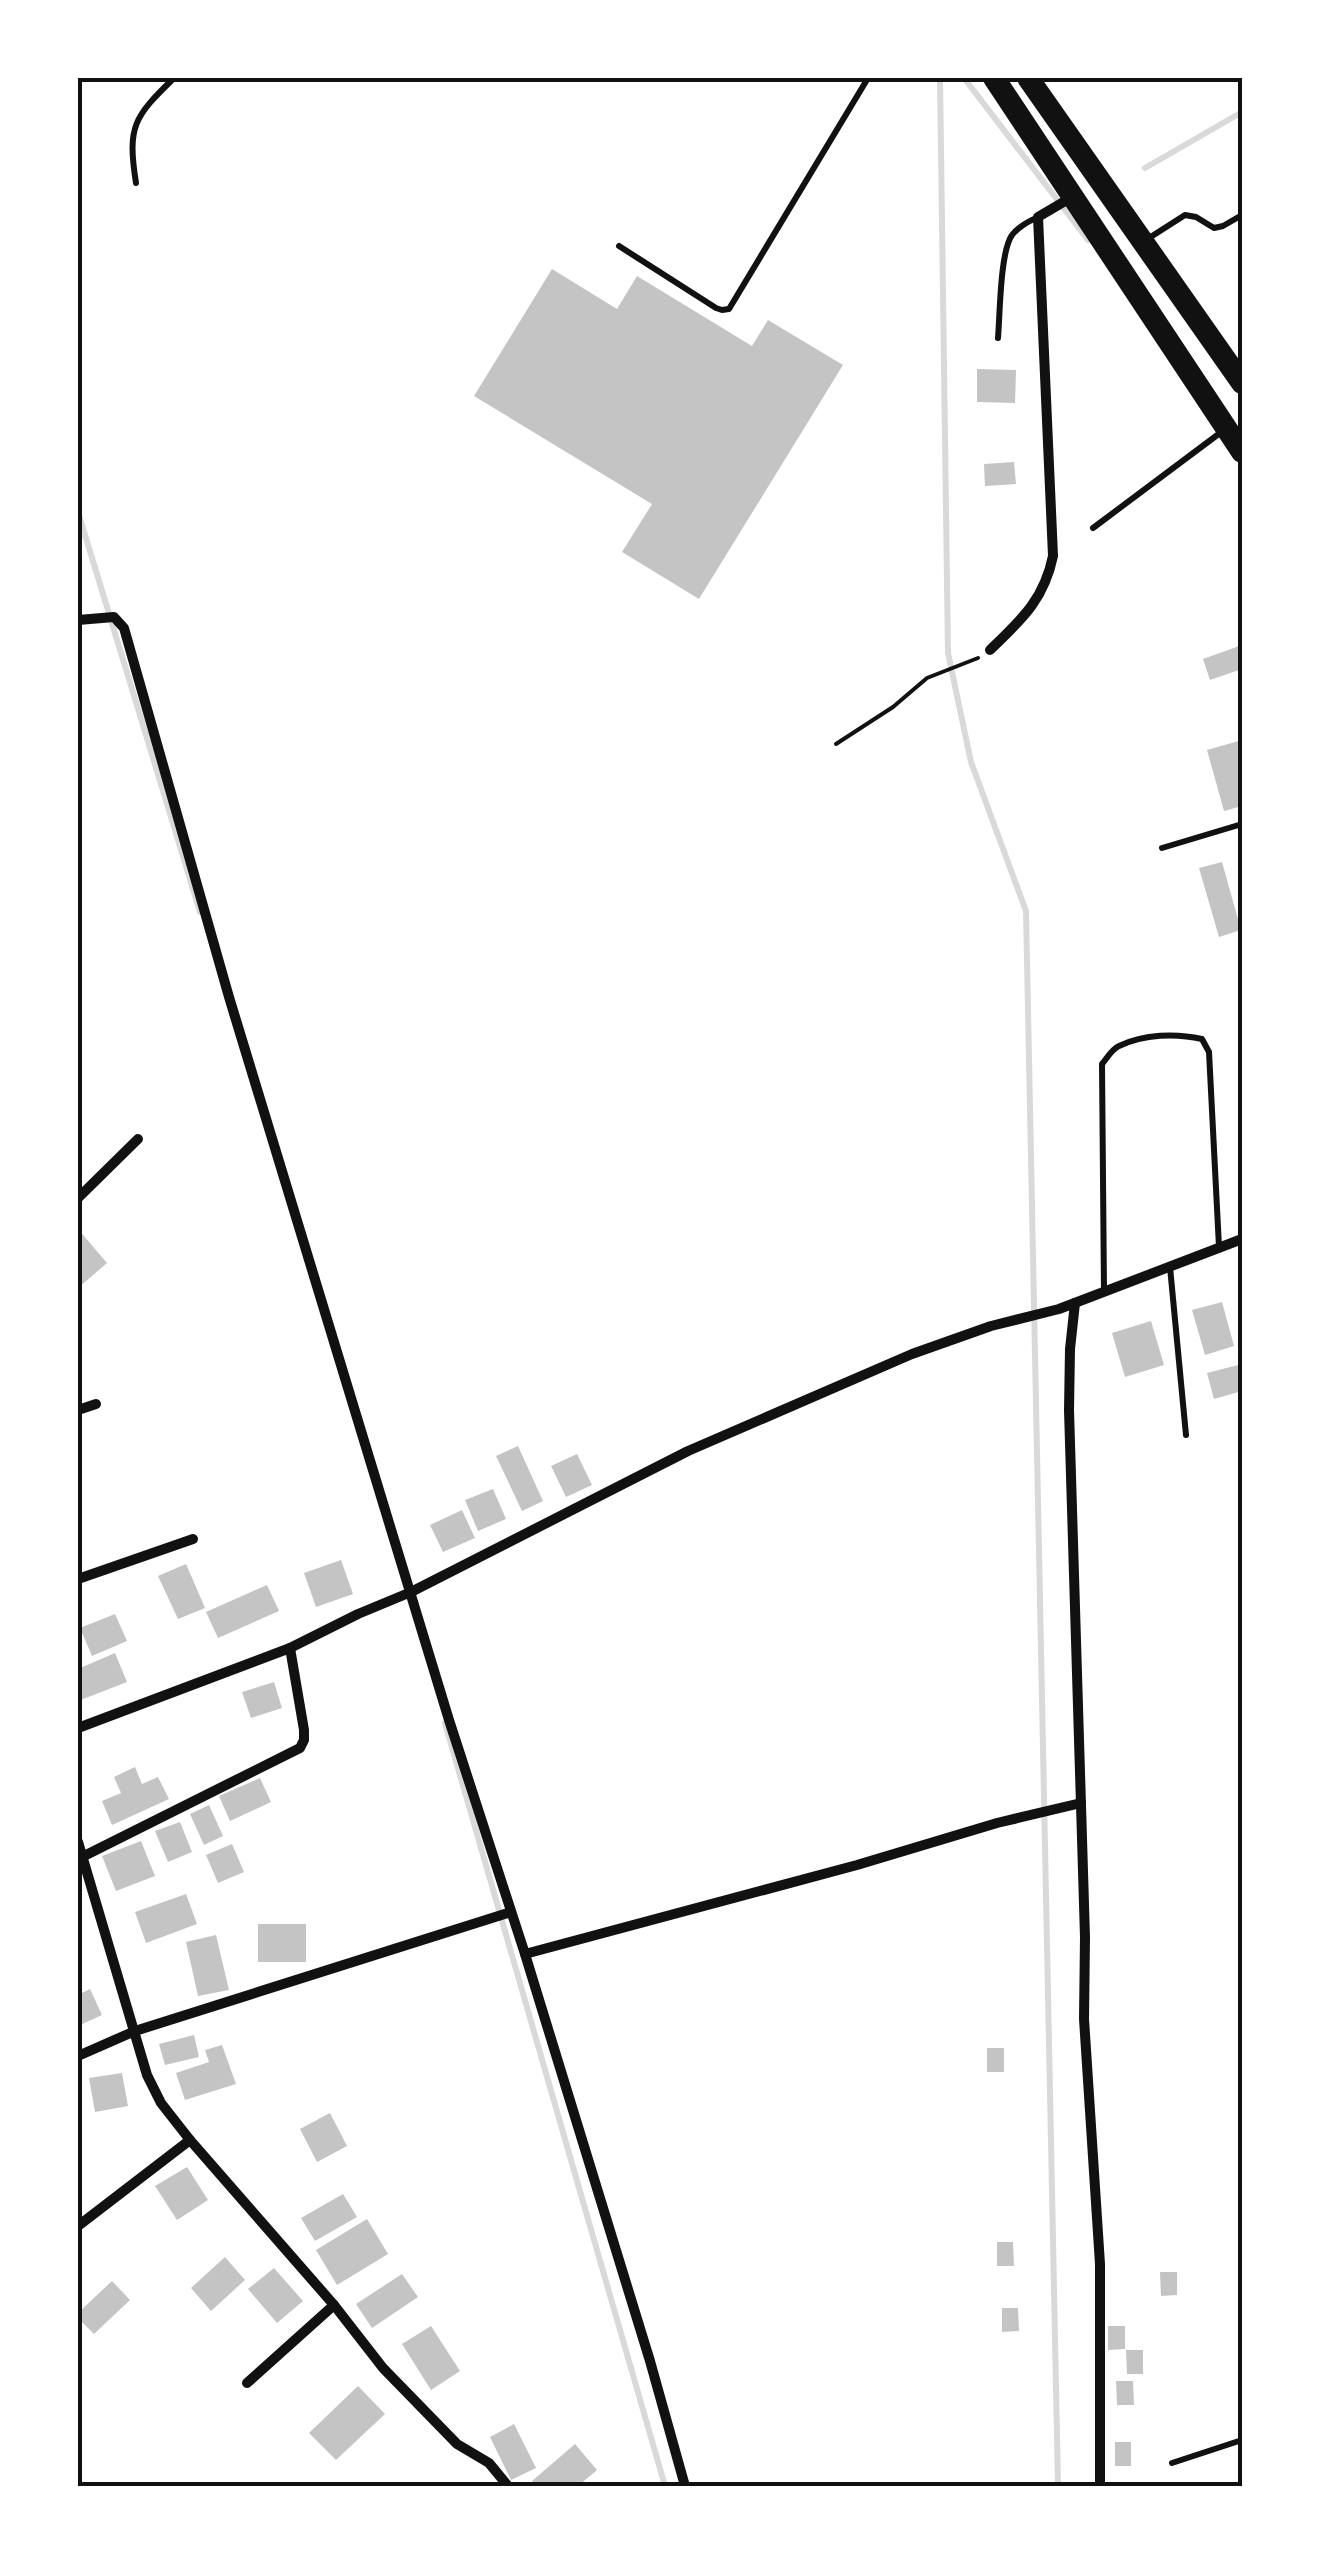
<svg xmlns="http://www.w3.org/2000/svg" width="1320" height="2564" viewBox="0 0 1320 2564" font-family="'Public Sans',sans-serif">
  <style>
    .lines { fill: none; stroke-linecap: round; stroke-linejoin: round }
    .stream { stroke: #d9d9d9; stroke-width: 6 }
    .building { fill: #c4c4c4 }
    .path { stroke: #111; stroke-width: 4 }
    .service { stroke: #111; stroke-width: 6 }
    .minor { stroke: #111; stroke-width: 10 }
    .trunk { stroke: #111; stroke-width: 22 }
    .neatline { fill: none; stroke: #111; stroke-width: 4 }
  </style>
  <rect width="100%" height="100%" fill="#fff"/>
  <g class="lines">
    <g class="stream">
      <polyline points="940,78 948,653 971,762 1026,911 1058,2486"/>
      <polyline points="964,78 1088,240"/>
      <polyline points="1145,168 1242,112"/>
      <polyline points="78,512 200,912"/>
      <polyline points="445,1723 665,2486"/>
    </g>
  </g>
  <g class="building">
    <polygon points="552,269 617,309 637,276 752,346 768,320 843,365 699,599 622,552 652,504 474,396"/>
    <polygon points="977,369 1016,370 1015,403 977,402"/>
    <polygon points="1014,462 1016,484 985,486 984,464"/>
    <polygon points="1242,645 1242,669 1210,680 1203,659"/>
    <polygon points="1242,740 1242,806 1224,811 1207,750"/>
    <polygon points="1222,862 1241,930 1219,937 1199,868"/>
    <polygon points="78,1229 107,1263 78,1288"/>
    <polygon points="1222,1302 1234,1346 1205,1355 1192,1310"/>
    <polygon points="1151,1321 1164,1365 1125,1377 1112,1333"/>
    <polygon points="1242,1364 1242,1391 1214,1399 1207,1373"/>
    <polygon points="518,1446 543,1501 522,1511 496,1456"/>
    <polygon points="577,1454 592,1485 566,1497 551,1466"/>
    <polygon points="493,1489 506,1519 478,1531 465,1500"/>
    <polygon points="462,1510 475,1538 443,1552 430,1525"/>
    <polygon points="341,1560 353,1594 316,1607 304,1573"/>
    <polygon points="186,1564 205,1608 178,1619 158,1576"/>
    <polygon points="267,1585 279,1611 218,1638 206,1612"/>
    <polygon points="115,1614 127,1641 92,1656 80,1628"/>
    <polygon points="115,1653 127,1682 78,1701 78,1669"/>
    <polygon points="274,1682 282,1708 251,1718 242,1692"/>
    <polygon points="135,1767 142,1784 158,1777 169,1799 112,1825 102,1801 121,1793 114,1777"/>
    <polygon points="260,1778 271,1802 230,1821 219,1796"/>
    <polygon points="209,1805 223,1836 204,1845 190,1814"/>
    <polygon points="180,1822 192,1852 168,1862 155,1831"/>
    <polygon points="141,1841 155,1876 116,1891 102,1856"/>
    <polygon points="232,1844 244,1872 218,1883 206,1855"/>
    <polygon points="186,1894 197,1924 146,1943 135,1912"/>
    <rect x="258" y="1924" width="48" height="38"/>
    <polygon points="216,1935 229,1990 198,1996 186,1942"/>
    <polygon points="90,1989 102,2015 78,2026 78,1995"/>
    <polygon points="194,2035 199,2057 165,2065 159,2044"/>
    <polygon points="222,2045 236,2084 185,2100 176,2073 209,2062 205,2050"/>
    <rect x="987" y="2048" width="17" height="24"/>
    <polygon points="122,2073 128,2106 95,2112 89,2078"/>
    <polygon points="330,2113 347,2146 317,2162 300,2129"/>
    <polygon points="187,2167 208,2200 177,2220 155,2186"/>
    <polygon points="343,2194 357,2217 315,2241 301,2218"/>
    <polygon points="367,2219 388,2254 337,2285 316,2250"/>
    <polygon points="997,2242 1013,2242 1014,2266 997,2266"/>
    <polygon points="225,2257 245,2280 211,2311 191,2288"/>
    <polygon points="274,2268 303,2301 277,2323 248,2289"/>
    <polygon points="1160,2272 1177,2272 1177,2295 1161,2296"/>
    <polygon points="402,2274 418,2297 372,2328 356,2304"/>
    <polygon points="112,2281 130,2300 94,2334 78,2318 78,2313"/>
    <polygon points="1002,2308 1018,2308 1019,2331 1002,2332"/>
    <polygon points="431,2326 460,2371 431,2390 402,2344"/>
    <polygon points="1108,2326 1125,2326 1125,2349 1108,2350"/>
    <polygon points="1126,2350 1143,2350 1143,2374 1127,2374"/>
    <polygon points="1116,2381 1133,2381 1134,2405 1117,2405"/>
    <polygon points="358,2386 385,2414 336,2460 309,2433"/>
    <polygon points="514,2424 536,2468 511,2480 490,2437"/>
    <rect x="1115" y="2442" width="16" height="24"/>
    <polygon points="575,2444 597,2470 578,2486 536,2486 532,2481"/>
  </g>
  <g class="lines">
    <polyline class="path" points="836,744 893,707 927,678 978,658"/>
    <g class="service">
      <path d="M136,183C127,126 134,117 174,78"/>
      <polyline points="1149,238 1185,215 1196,217 1214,228 1223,226 1242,215"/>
      <polyline points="619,246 716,308 722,310 729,309 868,78"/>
      <path d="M998,338C1000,315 1000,252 1012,235C1019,226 1028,222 1038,217"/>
      <polyline points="1093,528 1220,433"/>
      <polyline points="1162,848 1242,824"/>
      <polyline points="1170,1267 1186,1435"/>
      <path d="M1104,1291L1102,1064C1107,1058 1112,1049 1119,1046C1144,1034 1176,1033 1202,1039L1209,1052L1219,1247"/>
      <polyline points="1172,2463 1242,2440"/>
    </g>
    <g class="minor">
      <polyline points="78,620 114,617 124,628 229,997 449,1720 525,1954 650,2361 685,2486"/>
      <path d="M990,650C1021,620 1044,600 1053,556L1038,217L1072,197"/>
      <polyline points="78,1198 138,1139"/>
      <polyline points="1075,1303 1070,1349 1069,1410 1085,1937 1084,2019 1100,2264 1100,2486"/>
      <polyline points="78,1410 96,1404"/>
      <polyline points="78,1579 193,1539"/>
      <polyline points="78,1728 290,1648 358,1614 411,1592 688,1451 912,1354 991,1326 1059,1309 1242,1239"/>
      <polyline points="78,1842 147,2075 161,2103 190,2140 334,2305 383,2368 457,2444 489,2463 508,2486"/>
      <polyline points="78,1859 300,1748 304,1740 304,1730 290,1648"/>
      <polyline points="525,1954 857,1865 997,1823 1081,1803"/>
      <polyline points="78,2056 135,2031 511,1912"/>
      <polyline points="78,2226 190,2140"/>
      <polyline points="247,2383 334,2305"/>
    </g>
    <g class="trunk">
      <polyline points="994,78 1242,452"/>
      <polyline points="1028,78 1242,383"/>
    </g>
  </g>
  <rect width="1320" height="2564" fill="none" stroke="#ffffff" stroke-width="160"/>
  <rect x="80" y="80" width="1160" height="2404" class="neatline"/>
</svg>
